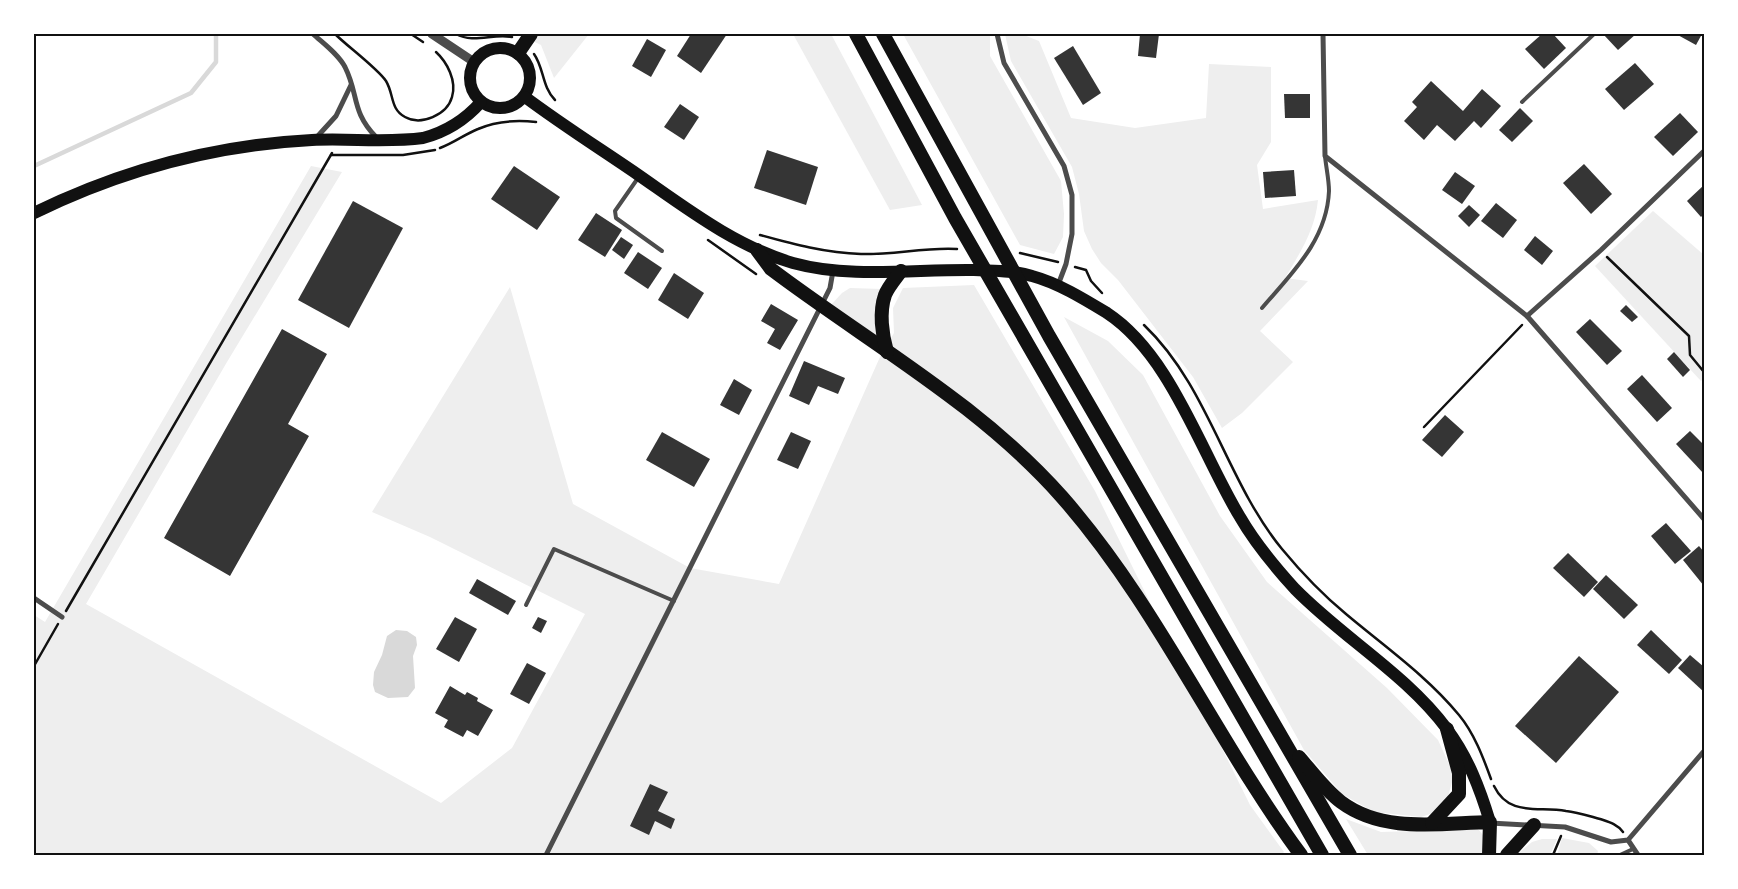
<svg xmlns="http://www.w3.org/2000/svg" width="1738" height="889" viewBox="0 0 1738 889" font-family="'Archivo Narrow',sans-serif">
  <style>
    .green { fill: #eee }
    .water { fill: #d9d9d9 }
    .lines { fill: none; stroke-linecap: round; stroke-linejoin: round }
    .stream { stroke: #d9d9d9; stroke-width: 4.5 }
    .building { fill: #353535 }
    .path { stroke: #111; stroke-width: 2.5 }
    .service { stroke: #4c4c4c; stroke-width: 4 }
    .minor { stroke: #4c4c4c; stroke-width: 5 }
    .tertiary { stroke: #4c4c4c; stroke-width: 9 }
    .primary { stroke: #111; stroke-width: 12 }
    .trunk { stroke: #111; stroke-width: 14 }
    .neatline { fill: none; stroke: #111; stroke-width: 2 }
  </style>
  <rect width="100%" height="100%" fill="#fff"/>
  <g class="green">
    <polygon points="518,34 589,34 554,78 541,45"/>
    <polygon points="793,34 831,34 922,205 890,210"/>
    <polygon points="903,34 990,34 990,56 1061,181 1064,214 1063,237 1054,254 1020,245"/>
    <path d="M1005,34H1021L1039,41L1071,118L1135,128L1206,118L1209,64L1271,67V142L1257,165L1263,209L1318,200C1315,230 1300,253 1285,278L1308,281L1260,331L1293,362L1242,413L1222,428L1193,377L1118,280L1101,263L1092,249L1084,231L1079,194L1072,167L1011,61Z"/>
    <polygon points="311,166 342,172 227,362 86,604 441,803 512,748 585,614 430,537 372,512 510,287 573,504 690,568 779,584 880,357 894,333 893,308 903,288 974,285 1095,491 1250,805 1284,852 1281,855 34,855 34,615 45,622"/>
    <polygon points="1653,211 1704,255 1704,378 1701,381 1595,266"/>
    <polygon points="850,288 882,289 876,335 831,305 842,293"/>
    <polygon points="1064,317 1108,341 1143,375 1220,516 1267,582 1387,688 1438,740 1454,775 1447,800 1436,812 1421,817 1374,812 1342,794 1304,750"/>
    <polygon points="1346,819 1381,832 1478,829 1483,835 1482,855 1368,855"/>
    <polygon points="1562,838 1589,843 1598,851 1597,855 1557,855"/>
    <polygon points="1542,839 1557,839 1550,855 1516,855 1532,842"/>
  </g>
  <polygon class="water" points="396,630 407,631 416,637 417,645 413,656 415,688 408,697 388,698 375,692 373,685 374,672 382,655 387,636"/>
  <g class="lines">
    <polyline class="stream" points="34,166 191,93 216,62 216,34"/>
  </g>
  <g class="building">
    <polygon points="691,34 727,34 701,73 677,56"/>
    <polygon points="1140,34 1159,34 1156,58 1138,56"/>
    <polygon points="1542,34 1553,34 1566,48 1544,69 1525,49"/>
    <polygon points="1603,34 1636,34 1618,50"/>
    <polygon points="1676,34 1702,34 1696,45"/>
    <polygon points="647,39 666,50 651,77 632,66"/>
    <polygon points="1073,46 1101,93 1083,105 1054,58"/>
    <polygon points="1635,63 1654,84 1624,110 1605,89"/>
    <polygon points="1431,81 1463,111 1482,89 1501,106 1481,128 1474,121 1455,141 1437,125 1424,140 1404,121 1417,107 1412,102"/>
    <polygon points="1284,94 1310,94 1310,118 1285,118"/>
    <polygon points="680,104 699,117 684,140 664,127"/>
    <polygon points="1520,108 1533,121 1512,142 1499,130"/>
    <polygon points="1680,113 1698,132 1673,156 1654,137"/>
    <polygon points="767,150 818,167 806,205 754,188"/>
    <polygon points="1584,164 1612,194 1591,214 1563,183"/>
    <polygon points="514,166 560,197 537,230 491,199"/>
    <polygon points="1294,170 1296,196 1265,198 1263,172"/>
    <polygon points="1455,172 1475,186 1462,204 1442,190"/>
    <polygon points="1704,185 1704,214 1701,217 1687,201"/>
    <polygon points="353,201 403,228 349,328 298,300"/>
    <polygon points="1496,203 1517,220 1503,238 1481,221"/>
    <polygon points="1469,205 1480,215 1469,227 1458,216"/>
    <polygon points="596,213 622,230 605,257 578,240"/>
    <polygon points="1535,236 1553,251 1542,265 1524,250"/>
    <polygon points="621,237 633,245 624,259 612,250"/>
    <polygon points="638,252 662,268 648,289 624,273"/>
    <polygon points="674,273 704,293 688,319 658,300"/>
    <polygon points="771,304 798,320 780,350 767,343 775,329 761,321"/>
    <polygon points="1626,305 1638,317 1632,322 1620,311"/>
    <polygon points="1590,319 1622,351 1607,365 1576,332"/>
    <polygon points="282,329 327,354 288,424 309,436 230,576 164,538"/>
    <polygon points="1674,352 1690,370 1683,377 1667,359"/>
    <polygon points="804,361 845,378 838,394 818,386 809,405 789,396"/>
    <polygon points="1642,375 1672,408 1657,422 1627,389"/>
    <polygon points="734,379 752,390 739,415 720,405"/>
    <polygon points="1445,415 1464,432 1442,457 1422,440"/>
    <polygon points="1690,431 1704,445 1704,474 1676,444"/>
    <polygon points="662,432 710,459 694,487 646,460"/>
    <polygon points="791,432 811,441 798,469 777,460"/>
    <polygon points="1666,523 1691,551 1675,564 1651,536"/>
    <polygon points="1699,546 1704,552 1704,586 1683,560"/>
    <polygon points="1568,553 1598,582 1584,597 1553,568"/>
    <polygon points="1606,575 1638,605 1624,619 1593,589"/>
    <polygon points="477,579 516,601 508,615 469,593"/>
    <polygon points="455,617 477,629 459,662 436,649"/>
    <polygon points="538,617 547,621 541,633 532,628"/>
    <polygon points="1651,630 1682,660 1669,674 1637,645"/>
    <polygon points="1690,655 1704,667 1704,692 1678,668"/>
    <polygon points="1579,656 1619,692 1556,763 1515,726"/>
    <polygon points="527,663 546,673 529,704 510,694"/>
    <polygon points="450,686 465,695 467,692 478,698 477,701 493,710 478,736 467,730 463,737 444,727 448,720 435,713"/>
    <polygon points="650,784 668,792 658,811 675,819 671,829 655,821 649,835 630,826"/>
  </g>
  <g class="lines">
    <g class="path">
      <path d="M335,34C347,46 377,68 386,81C394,94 390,109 405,117C421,126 447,115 452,97C457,81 447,62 436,52"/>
      <polyline points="411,34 423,42"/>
      <path d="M456,34C474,44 493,33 512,37"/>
      <path d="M534,54C544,68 542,87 555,100"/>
      <path d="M440,148C454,143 465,134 478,129C496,121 517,120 536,122"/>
      <polyline points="331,155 403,155 435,150"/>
      <path d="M760,235C793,244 826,253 861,254C893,255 925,247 957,249"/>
      <polyline points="708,240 756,274"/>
      <polyline points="1020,253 1058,262"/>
      <polyline points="1607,257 1689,336 1690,355 1704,372"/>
      <polyline points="1075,267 1086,270 1091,281 1102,293"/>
      <path d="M1144,325C1209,387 1226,481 1282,549C1301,572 1323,595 1346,614C1384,646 1427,676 1459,715C1474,733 1483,757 1491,779"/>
      <polyline points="1424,427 1522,325"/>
      <polyline points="66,611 332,153"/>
      <polyline points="34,666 58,624"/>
      <path d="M1494,786C1509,817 1538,806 1566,811C1577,812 1589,816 1600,819C1609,822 1617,824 1623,832"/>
      <polyline points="1553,855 1561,836"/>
    </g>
    <g class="service">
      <polyline points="1522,102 1594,34"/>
      <polyline points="638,178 615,211 616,218 662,251"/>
      <path d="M1262,308C1292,273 1327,240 1329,191C1329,180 1326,167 1325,156"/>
      <polyline points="526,605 554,549 674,601"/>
      <polyline points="1620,855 1633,849"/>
    </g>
    <g class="minor">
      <path d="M313,34C324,44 338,54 345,67C359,95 351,111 376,137"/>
      <polyline points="997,34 1004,63 1064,166 1072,195 1072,234 1066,264 1058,285"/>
      <polyline points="1323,34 1325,156 1527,316 1704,519"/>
      <polyline points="316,138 336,116 351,85"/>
      <polyline points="1527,316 1601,250 1704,151"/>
      <polyline points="34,598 62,617"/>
      <polyline points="1490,823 1565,827 1611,842 1628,840 1704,751"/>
      <polyline points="1628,840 1638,855"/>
      <polyline points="546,855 830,288 833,271"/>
    </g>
    <polyline class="tertiary" points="432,34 474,62"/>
    <g class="primary">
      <circle cx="500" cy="78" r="30"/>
      <path d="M525,97C561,124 599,148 637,174C686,208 735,246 793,263C851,279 915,269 974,270C993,271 1014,270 1032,276C1058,283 1084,299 1107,313C1171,355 1201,453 1240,517C1255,543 1275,567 1295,589C1343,638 1406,674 1447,729C1468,757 1480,789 1490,822"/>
      <path d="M34,213C122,170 214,145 312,140C349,138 386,143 423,138C446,132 465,120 481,102"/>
    </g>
    <g class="trunk">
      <polyline points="856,34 955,218 1322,855"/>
      <polyline points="883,34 1049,336 1350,855"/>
      <polyline points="518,53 531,34"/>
      <path d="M757,250L771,269C869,343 980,404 1062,497C1157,605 1216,740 1301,855"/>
      <path d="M887,352C882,335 879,312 885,295C888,287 896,278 901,271"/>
      <path d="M1299,757C1312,772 1325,790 1341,802C1384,834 1440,823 1490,822L1489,855"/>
      <polyline points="1432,823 1459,794 1459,773 1447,729"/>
      <polyline points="1507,855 1534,825"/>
    </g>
  </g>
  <rect width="1738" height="889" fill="none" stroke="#ffffff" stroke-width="70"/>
  <rect x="35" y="35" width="1668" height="819" class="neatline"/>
</svg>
